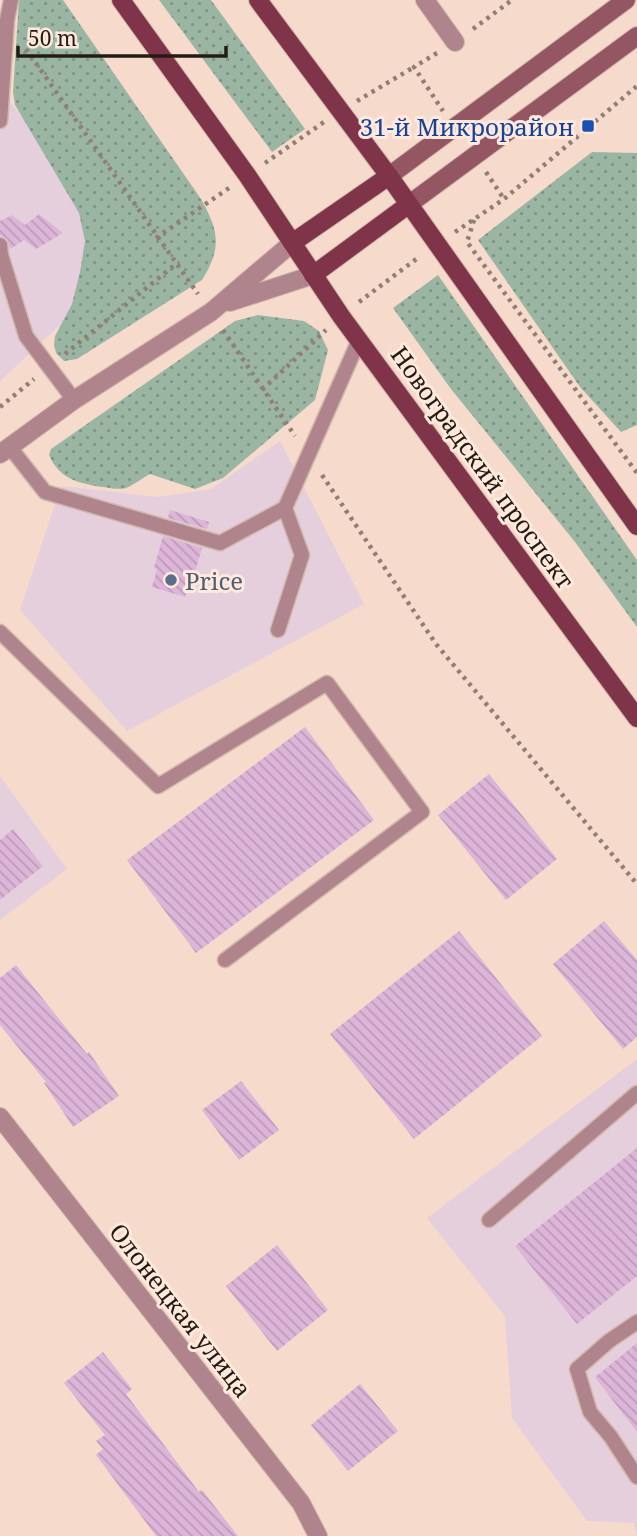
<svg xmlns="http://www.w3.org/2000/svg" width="637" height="1536" viewBox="0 0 637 1536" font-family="'Noto Serif',serif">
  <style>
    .commercial { fill: #e6cfdc }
    .grass { fill: url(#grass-dots) }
    .building { fill: url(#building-back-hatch) }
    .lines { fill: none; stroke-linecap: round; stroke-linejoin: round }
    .service-casing { stroke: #d0b8ab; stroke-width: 17 }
    .pedestrian-casing { stroke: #d0b8ab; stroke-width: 20 }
    .minor-casing { stroke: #d0b8ab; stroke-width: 20 }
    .tertiary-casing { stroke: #d0b8ab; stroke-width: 20 }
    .secondary-casing { stroke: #d0b8ab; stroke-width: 20 }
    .primary-casing { stroke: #d0b8ab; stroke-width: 20 }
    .path { stroke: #917e74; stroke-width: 4.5; stroke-dasharray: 3.5 5; stroke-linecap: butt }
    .service { stroke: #b0848c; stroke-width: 14 }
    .pedestrian { stroke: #b0848c; stroke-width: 18 }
    .minor { stroke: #b0848c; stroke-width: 18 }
    .tertiary { stroke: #b0848c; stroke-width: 18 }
    .secondary { stroke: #955664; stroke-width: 18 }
    .primary { stroke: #7f3449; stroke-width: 18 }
    .transit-dot { fill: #1a4fb4; stroke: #ffe9dd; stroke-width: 2.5 }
    .service-dot { fill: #5c6f8a; stroke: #ffe9dd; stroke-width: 2.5 }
    .labels { text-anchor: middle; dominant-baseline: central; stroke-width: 6; stroke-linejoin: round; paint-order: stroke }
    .transit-label { font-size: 24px; fill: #164399; stroke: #ffe9dd; text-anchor: end }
    .street-label { font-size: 24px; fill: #241b15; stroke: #ffe9dd }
    .service-label { font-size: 24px; fill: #4e5e75; stroke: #ffe9dd; text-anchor: start }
  </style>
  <defs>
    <pattern id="grass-dots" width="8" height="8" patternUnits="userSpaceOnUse" patternTransform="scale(1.75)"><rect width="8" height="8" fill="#9ab6a3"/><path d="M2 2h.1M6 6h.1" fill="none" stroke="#7d9384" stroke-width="1.8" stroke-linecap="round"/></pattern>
    <pattern id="building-back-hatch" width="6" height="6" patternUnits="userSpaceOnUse" patternTransform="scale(1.75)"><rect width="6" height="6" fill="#dcb5d8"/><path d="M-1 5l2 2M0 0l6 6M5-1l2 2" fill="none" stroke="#bd9bb8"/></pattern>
  </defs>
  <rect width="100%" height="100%" fill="#f6dacc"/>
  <g class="commercial">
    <polygon points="0,88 129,260 0,381"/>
    <polygon points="280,441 364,604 127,731 20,610 61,486 159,497 211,489"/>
    <polygon points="0,776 67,869 0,920"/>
    <polygon points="637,1059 637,1536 634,1523 587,1521 512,1418 505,1316 427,1218"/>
  </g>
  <g class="grass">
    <path d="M19,0H63L201,199C219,231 222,248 202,280L77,359L64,361L56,353L54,345L55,336L72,304L80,272L85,241L79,213L15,105L13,92Z"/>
    <polygon points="159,0 211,0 305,129 272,152"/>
    <polygon points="592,152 637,153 637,425 621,432 580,387 478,240"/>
    <polygon points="438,275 637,560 637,627 575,542 451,389 393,308"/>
    <path d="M258,315L304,321L319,331L328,350L315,400L223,478L195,489L150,474C142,478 134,485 126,488C119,490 110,488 103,487C80,484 59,479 49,455L51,449L235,321Z"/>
  </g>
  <g class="building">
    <polygon points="39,214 63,233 36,249 24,240 10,249 7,239 0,235 0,221 12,215 25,225"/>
    <polygon points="170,510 209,522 207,529 168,518"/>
    <polygon points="163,536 202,548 193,579 190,578 185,597 152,587 157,569 154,568"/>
    <polygon points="305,727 374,820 196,953 127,860"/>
    <polygon points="489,774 557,859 506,900 438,815"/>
    <polygon points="13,829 43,866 0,900 0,840"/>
    <polygon points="604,921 637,960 637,1037 623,1049 553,964"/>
    <polygon points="459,931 542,1036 414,1139 330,1034"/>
    <polygon points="16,965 87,1054 89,1052 119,1096 73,1127 44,1083 46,1082 0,1025 0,978"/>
    <polygon points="241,1081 279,1130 239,1160 202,1110"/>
    <polygon points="637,1148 637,1276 577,1324 515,1246"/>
    <polygon points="277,1245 328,1310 277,1351 226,1286"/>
    <polygon points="637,1343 637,1432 595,1377"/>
    <polygon points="103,1352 132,1389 126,1394 199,1492 202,1490 238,1536 156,1536 96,1455 103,1449 96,1441 105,1435 64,1383"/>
    <polygon points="360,1384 398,1431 348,1471 311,1425"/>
  </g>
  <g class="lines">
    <defs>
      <g id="service">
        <polyline points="0,121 7,20 11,0"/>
        <polyline points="0,245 1,255 26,336 74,400"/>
        <polyline points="9,446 45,492 220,543 285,508 359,340"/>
        <polyline points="278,630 302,555 285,508"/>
        <polyline points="0,632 158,786 327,683 422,812 225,960"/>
        <polyline points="489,1220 637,1093"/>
        <polyline points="637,1322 609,1341 577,1369 590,1412 611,1437 637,1477"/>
      </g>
      <polyline id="pedestrian" points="425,0 455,42"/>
      <polyline id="minor" points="0,1117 301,1503 318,1536"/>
      <g id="tertiary">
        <polyline points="230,302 313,275"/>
        <polyline points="0,454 74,400 211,312 292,243"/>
      </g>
      <g id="secondary">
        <polyline points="389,176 626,0"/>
        <polyline points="408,205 637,36"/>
      </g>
      <g id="primary">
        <polyline points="121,0 247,175 341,316 637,718"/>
        <polyline points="258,0 389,176 637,526"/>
        <polyline points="292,243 389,176"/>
        <polyline points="313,275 408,205"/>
      </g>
    </defs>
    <use href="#service" class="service-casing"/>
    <use href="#pedestrian" class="pedestrian-casing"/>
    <use href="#minor" class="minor-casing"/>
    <use href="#tertiary" class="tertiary-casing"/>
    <use href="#secondary" class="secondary-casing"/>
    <use href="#primary" class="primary-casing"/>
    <g class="path">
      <polyline points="473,29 512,0"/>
      <polyline points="26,49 198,294"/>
      <polyline points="437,53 414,67 443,111"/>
      <polyline points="357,101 414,67"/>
      <polyline points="265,163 324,122"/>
      <polyline points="486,172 504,199"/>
      <polyline points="474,220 467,242 637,473"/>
      <polyline points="455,232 504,199 637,86"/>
      <polyline points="156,238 229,188"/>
      <polyline points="359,302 419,257"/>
      <polyline points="223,330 295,436"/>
      <polyline points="65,354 176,264"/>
      <polyline points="262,390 326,330"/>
      <polyline points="0,407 34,379"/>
      <polyline points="322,475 436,644 637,884"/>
    </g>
    <use href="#service" class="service"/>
    <use href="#pedestrian" class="pedestrian"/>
    <use href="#minor" class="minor"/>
    <use href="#tertiary" class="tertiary"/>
    <use href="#secondary" class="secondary"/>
    <use href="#primary" class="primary"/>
  </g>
  <rect class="transit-dot" x="581" y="119" width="14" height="14" rx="3.5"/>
  <circle class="service-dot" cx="171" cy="580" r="7"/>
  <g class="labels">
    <g class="transit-label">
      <text x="574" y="126">31-й Микрорайон</text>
    </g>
    <g class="street-label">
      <text transform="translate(483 467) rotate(54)">Новоградский проспект</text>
      <text transform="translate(181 1310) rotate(52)">Олонецкая улица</text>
    </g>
    <g class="service-label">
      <text x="185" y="580">Price</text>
    </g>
  </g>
  <path d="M18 46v10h208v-10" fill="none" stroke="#241b15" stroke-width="3.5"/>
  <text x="28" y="46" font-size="21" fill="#241b15" stroke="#ffe9dd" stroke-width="5" paint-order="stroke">50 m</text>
</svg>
